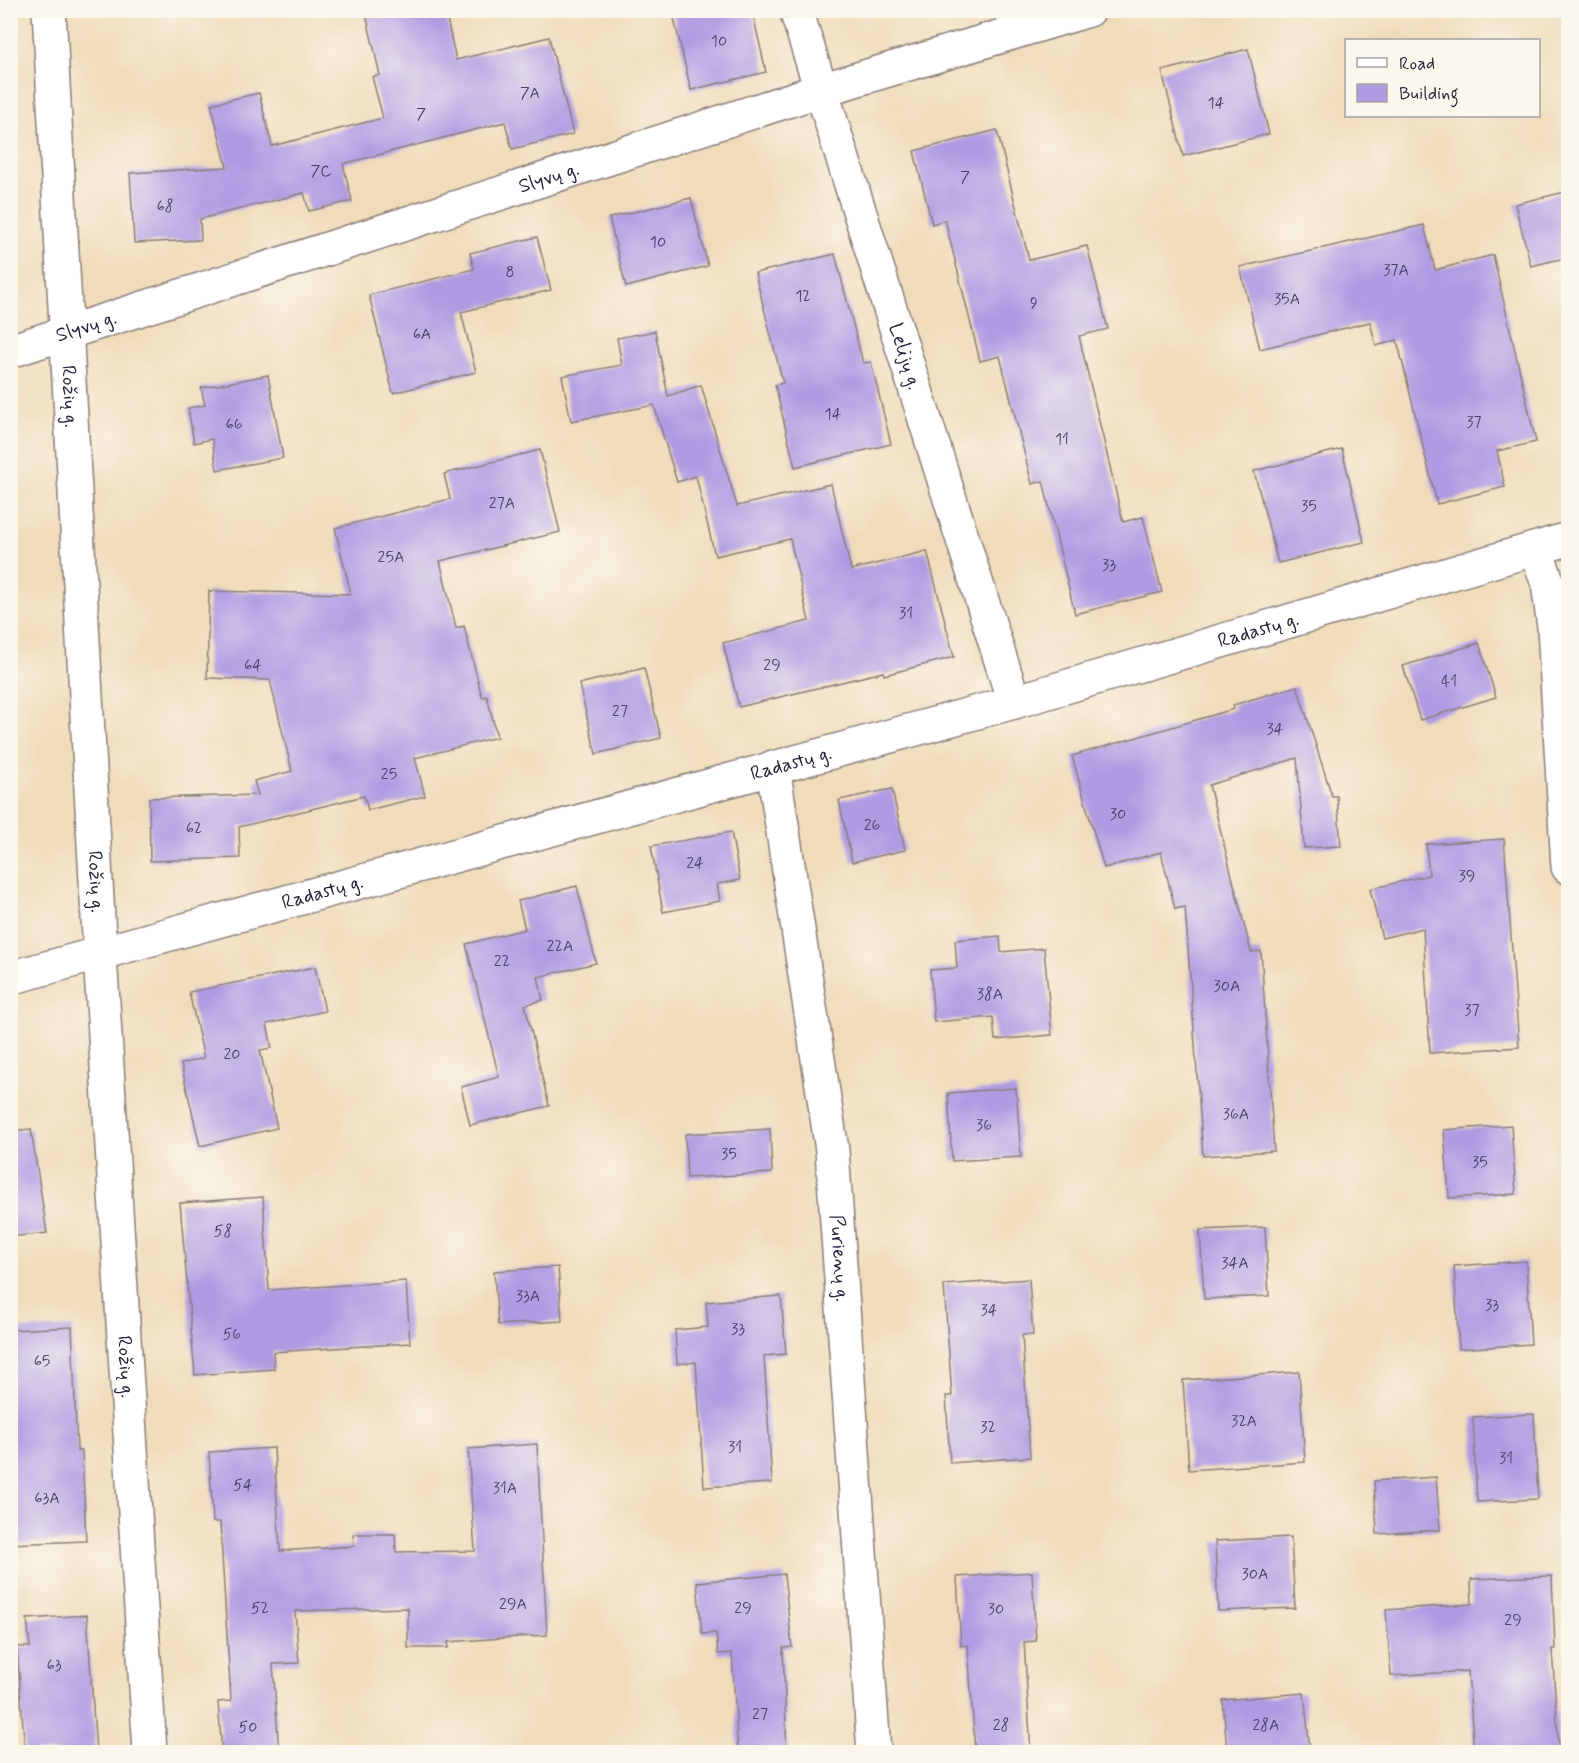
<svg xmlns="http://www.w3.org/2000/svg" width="1579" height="1763" viewBox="0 0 1579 1763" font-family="Mynerve,sans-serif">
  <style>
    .building { fill: #b09be3 }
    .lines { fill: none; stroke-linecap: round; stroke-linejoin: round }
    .street-casing { stroke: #897e7a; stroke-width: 36 }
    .secondary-casing { stroke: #897e7a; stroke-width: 36 }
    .street { stroke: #fff; stroke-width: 33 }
    .secondary { stroke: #fff; stroke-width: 33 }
    .labels { text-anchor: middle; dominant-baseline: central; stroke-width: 6; stroke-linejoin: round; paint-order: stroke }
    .number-label { font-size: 16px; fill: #464065 }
    .street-label { font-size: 20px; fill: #22223b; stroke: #fbf7ec }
  </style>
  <rect width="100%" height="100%" fill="#fbf7ec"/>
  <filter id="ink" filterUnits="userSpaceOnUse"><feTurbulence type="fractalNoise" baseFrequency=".0167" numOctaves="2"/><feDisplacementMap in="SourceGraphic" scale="12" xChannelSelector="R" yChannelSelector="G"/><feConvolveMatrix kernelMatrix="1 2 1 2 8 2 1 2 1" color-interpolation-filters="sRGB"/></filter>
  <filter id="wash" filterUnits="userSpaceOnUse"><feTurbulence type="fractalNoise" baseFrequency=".008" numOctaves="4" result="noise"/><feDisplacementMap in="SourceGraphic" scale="24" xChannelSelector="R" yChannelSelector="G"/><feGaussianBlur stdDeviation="1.35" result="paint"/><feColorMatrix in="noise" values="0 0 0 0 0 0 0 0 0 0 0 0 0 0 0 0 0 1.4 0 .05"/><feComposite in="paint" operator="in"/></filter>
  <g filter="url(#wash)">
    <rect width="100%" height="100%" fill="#f0dbba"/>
    <g id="blocks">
      <g class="building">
        <polygon points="365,10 445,10 456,60 549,37 573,134 512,149 505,122 343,164 352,201 309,211 304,193 200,219 201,240 134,243 130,173 227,167 211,104 259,93 272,146 383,118 372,77 380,75"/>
        <polygon points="672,10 752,10 766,72 691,90"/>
        <polygon points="1248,49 1269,134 1183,156 1162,71"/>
        <polygon points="997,130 1029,260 1087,246 1108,329 1079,336 1123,522 1143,517 1162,592 1075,614 1043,481 1032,484 1000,356 980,361 945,220 932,224 914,151"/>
        <polygon points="1569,191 1569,257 1531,266 1515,204"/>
        <polygon points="691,198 708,266 626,287 609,218"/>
        <polygon points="1424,225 1435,270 1493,255 1536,442 1497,451 1505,487 1437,504 1397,340 1376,346 1370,322 1260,349 1240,267"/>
        <polygon points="537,237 551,290 461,312 476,372 393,393 369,295 474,269 470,253"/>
        <polygon points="835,254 863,363 871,362 891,444 795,467 775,385 783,383 755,273"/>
        <polygon points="655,331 668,396 701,385 737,506 831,484 851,570 927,551 954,657 884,675 883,672 739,707 723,643 809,621 790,539 715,556 696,476 677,482 654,405 571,421 562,376 622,365 617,338"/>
        <polygon points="268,375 283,458 217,470 212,439 194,443 188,408 205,405 201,388"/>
        <polygon points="1342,449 1364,542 1278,563 1254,471"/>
        <polygon points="540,450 560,532 440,561 456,628 464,626 482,697 487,696 497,737 415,758 425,796 368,810 364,796 239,827 240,858 150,861 149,798 258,795 254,781 292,771 270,680 207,678 209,591 351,594 335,528 450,499 444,474"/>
        <polygon points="1479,643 1496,697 1420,720 1403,666"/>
        <polygon points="644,668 661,738 596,754 579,684"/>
        <polygon points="1297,686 1332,796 1337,796 1341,846 1304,848 1297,758 1209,785 1251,952 1261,951 1274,1151 1203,1156 1185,907 1175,909 1161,852 1104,868 1072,756 1234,709 1233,705"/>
        <polygon points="892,789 905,850 852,862 839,800"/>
        <polygon points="731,832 740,880 717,884 720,901 663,912 651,846"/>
        <polygon points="1504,839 1519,1047 1430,1053 1423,928 1382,938 1370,889 1429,875 1426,844"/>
        <polygon points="577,886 596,963 538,977 543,1000 525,1005 549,1106 470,1125 461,1087 499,1077 466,944 525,929 518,901"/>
        <polygon points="1000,936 1001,952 1044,948 1052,1035 995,1040 993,1017 934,1022 930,970 957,968 955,940"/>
        <polygon points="315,967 325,1011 267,1024 272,1048 260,1050 277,1128 200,1146 181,1064 204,1058 189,992"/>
        <polygon points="1016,1088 1021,1157 952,1161 948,1093"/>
        <polygon points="1511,1125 1516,1194 1449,1198 1444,1130"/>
        <polygon points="31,1129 47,1233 10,1237 10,1131"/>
        <polygon points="770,1129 772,1173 687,1178 685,1134"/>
        <polygon points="263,1197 269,1290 406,1281 410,1343 273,1352 274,1369 195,1375 180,1203"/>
        <polygon points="1265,1227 1269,1296 1204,1299 1200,1230"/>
        <polygon points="1526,1261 1531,1344 1459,1349 1454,1266"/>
        <polygon points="558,1267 562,1321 498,1325 494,1271"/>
        <polygon points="1029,1279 1033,1335 1022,1335 1030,1457 950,1463 946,1396 952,1396 944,1285"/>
        <polygon points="781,1296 786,1354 764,1356 772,1483 704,1487 696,1362 677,1364 675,1330 708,1327 706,1302"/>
        <polygon points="72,1327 77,1451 82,1451 86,1541 10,1544 10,1330"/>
        <polygon points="1299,1372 1305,1462 1189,1470 1183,1380"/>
        <polygon points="1534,1414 1538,1499 1477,1502 1473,1417"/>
        <polygon points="537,1444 547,1635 448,1642 448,1648 408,1648 408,1608 295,1611 299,1663 273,1664 279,1752 222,1752 218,1702 231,1701 220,1522 213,1522 209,1452 274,1448 280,1551 354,1546 353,1534 395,1534 396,1552 475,1551 468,1449"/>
        <polygon points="1436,1477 1440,1530 1377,1534 1374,1481"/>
        <polygon points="1291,1537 1295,1608 1218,1611 1215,1541"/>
        <polygon points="1032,1572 1036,1641 1024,1642 1031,1752 975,1752 968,1645 961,1646 957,1577"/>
        <polygon points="784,1574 792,1647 783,1648 787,1752 738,1752 732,1653 718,1654 716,1633 702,1634 697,1582"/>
        <polygon points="1552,1576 1555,1649 1552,1649 1559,1752 1474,1752 1468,1671 1391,1676 1386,1610 1472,1604 1471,1579"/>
        <polygon points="87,1615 96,1752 25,1752 17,1647 30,1647 27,1619"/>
        <polygon points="1304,1693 1310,1751 1227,1752 1223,1700"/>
      </g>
    </g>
  </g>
  <g filter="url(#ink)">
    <use href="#blocks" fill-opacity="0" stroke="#897e7a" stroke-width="1.5"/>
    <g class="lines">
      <defs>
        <g id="street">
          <path id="s1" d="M796,10L1014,702"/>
          <path id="s2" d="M10,351L821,90L1089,10"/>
          <polyline points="1535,549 1548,583 1554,627 1568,867"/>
          <path id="s3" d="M773,767L832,1150L874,1752"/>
          <path id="s4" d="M10,978L1014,702L1568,539"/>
        </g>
        <g id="secondary">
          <path id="s5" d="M49,10L100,955L150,1752"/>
        </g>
      </defs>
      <use href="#street" class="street-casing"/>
      <use href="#secondary" class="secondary-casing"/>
      <use href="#street" class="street"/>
      <use href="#secondary" class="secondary"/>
    </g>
  </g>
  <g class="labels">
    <g class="number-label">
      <text x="719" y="41">10</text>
      <text x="530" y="93">7A</text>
      <text x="1216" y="103">14</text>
      <text x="421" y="114">7</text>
      <text x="321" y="171">7C</text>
      <text x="965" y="177">7</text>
      <text x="165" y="206">68</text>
      <text x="658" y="242">10</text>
      <text x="1396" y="270">37A</text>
      <text x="510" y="272">8</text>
      <text x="803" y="296">12</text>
      <text x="1287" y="299">35A</text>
      <text x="1034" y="303">9</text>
      <text x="422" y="334">6A</text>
      <text x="833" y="414">14</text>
      <text x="1474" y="422">37</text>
      <text x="234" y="424">66</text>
      <text x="1062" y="439">11</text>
      <text x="502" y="503">27A</text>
      <text x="1309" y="506">35</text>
      <text x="391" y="557">25A</text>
      <text x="1109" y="565">33</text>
      <text x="906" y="613">31</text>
      <text x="253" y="665">64</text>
      <text x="772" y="665">29</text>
      <text x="1449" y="681">41</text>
      <text x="620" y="711">27</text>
      <text x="1275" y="729">34</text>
      <text x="389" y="774">25</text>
      <text x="1118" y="814">30</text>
      <text x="872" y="825">26</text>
      <text x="194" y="828">62</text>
      <text x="695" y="863">24</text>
      <text x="1467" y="876">39</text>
      <text x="560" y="946">22A</text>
      <text x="502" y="961">22</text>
      <text x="1227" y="986">30A</text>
      <text x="990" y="994">38A</text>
      <text x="1472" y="1010">37</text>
      <text x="232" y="1054">20</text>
      <text x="1236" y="1114">36A</text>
      <text x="984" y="1125">36</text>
      <text x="729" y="1154">35</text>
      <text x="1480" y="1162">35</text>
      <text x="223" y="1231">58</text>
      <text x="1235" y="1263">34A</text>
      <text x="528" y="1296">33A</text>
      <text x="1492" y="1305">33</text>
      <text x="989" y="1310">34</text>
      <text x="738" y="1329">33</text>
      <text x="232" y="1334">56</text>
      <text x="42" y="1361">65</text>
      <text x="1244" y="1421">32A</text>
      <text x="988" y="1427">32</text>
      <text x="735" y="1447">31</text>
      <text x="1506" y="1458">31</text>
      <text x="243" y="1485">54</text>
      <text x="505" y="1488">31A</text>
      <text x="47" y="1498">63A</text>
      <text x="1255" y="1574">30A</text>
      <text x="513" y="1604">29A</text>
      <text x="260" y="1608">52</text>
      <text x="743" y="1608">29</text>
      <text x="996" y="1609">30</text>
      <text x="1513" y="1620">29</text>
      <text x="54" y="1665">63</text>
      <text x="760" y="1714">27</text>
      <text x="1001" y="1725">28</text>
      <text x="1266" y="1725">28A</text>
      <text x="248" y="1727">50</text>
    </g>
    <g class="street-label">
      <text stroke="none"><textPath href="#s2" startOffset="566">Slyvų g.</textPath></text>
      <text stroke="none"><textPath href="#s2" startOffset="80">Slyvų g.</textPath></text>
      <text stroke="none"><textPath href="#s1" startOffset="363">Lelijų g.</textPath></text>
      <text stroke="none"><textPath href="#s5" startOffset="387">Rožių g.</textPath></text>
      <text stroke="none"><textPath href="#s4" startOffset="1296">Radastų g.</textPath></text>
      <text stroke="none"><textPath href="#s4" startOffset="810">Radastų g.</textPath></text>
      <text stroke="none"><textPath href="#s5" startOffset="873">Rožių g.</textPath></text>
      <text stroke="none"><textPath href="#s4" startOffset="324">Radastų g.</textPath></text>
      <text stroke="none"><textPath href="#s3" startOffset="496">Purienų g.</textPath></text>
      <text stroke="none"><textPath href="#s5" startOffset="1359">Rožių g.</textPath></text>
    </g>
  </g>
  <rect width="1579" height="1763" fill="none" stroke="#fbf7ec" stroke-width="36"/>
  <rect x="1345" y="39" width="195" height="78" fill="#fbf7ec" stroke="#a4a2a5" stroke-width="1.5"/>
  <rect x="1357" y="58" width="30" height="9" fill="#ffffff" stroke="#a4a2a5" stroke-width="1.5"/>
  <text x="1399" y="69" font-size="18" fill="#22223b">Road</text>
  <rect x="1357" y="84" width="30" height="18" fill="#b09be3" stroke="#a4a2a5" stroke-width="1.5"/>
  <text x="1399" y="99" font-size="18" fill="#22223b">Building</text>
</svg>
